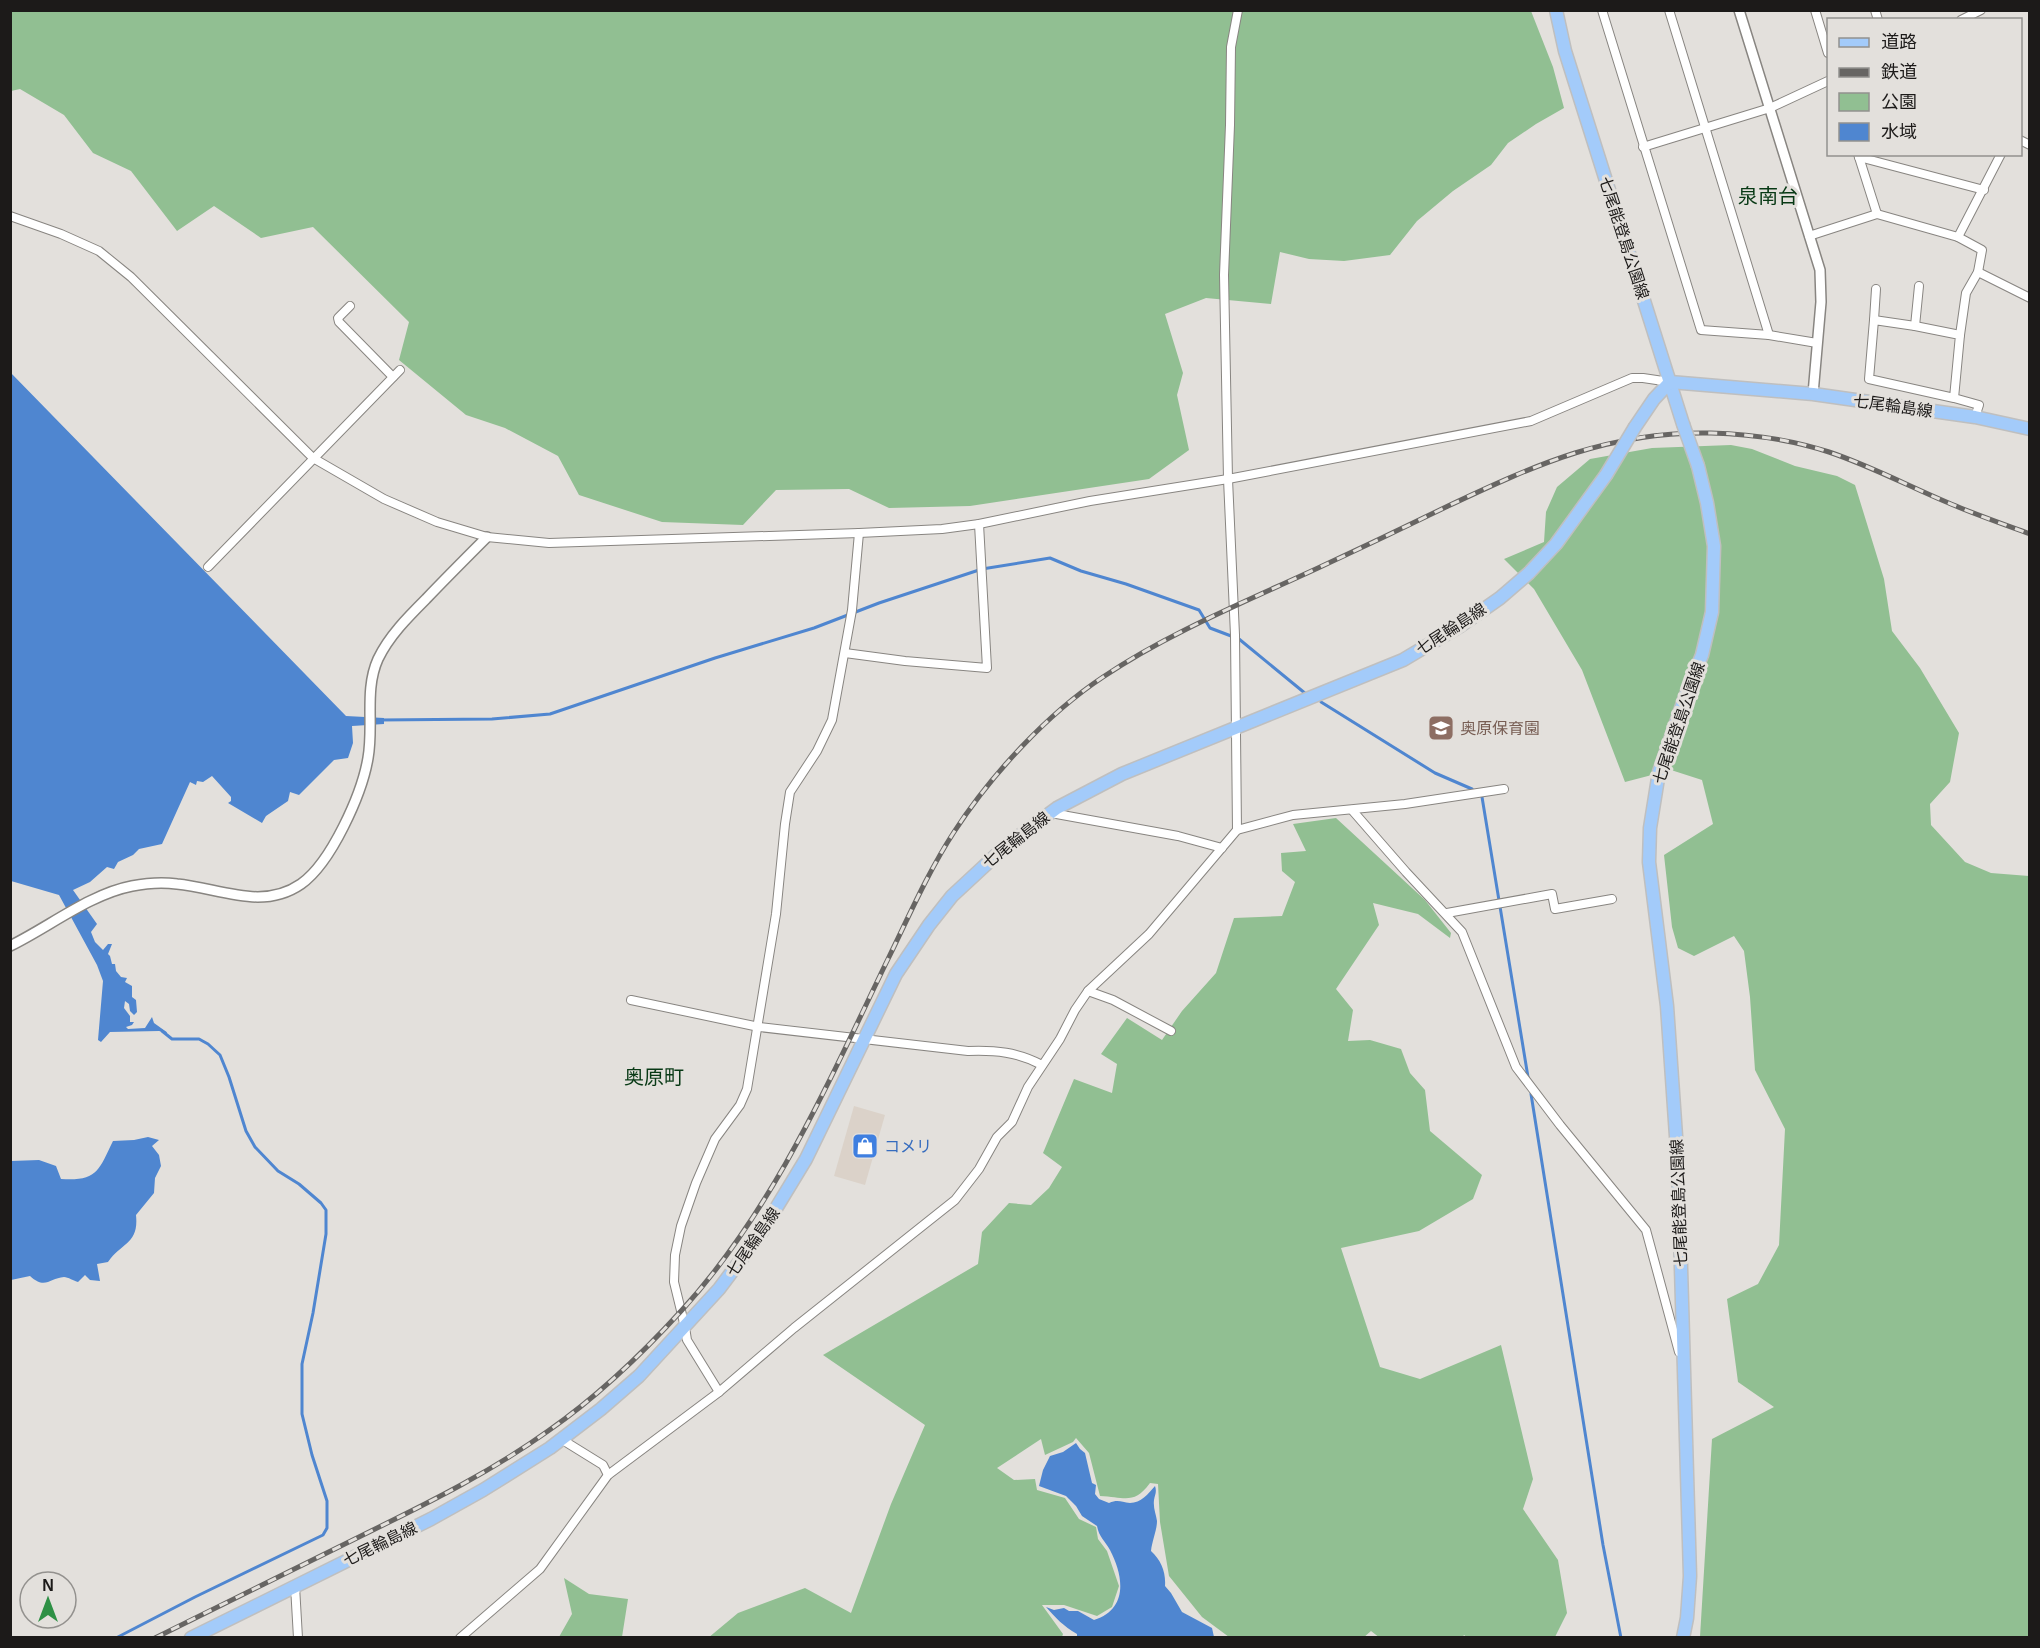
<svg xmlns="http://www.w3.org/2000/svg" width="2040" height="1648" viewBox="0 0 2040 1648" font-family="Arial,'Noto Sans JP',sans-serif">
  <style>
    .built { fill: #dbd2c9 }
    .green { fill: #91bf92 }
    .water { fill: #4f86d0 }
    .lines { fill: none; stroke-linecap: round; stroke-linejoin: round }
    .stream { stroke: #4f86d0; stroke-width: 3 }
    .minor-casing { stroke: #888581; stroke-width: 10 }
    .tertiary-casing { stroke: #888581; stroke-width: 12 }
    .primary-casing { stroke: #bfbfbf; stroke-width: 15 }
    .minor { stroke: #fff; stroke-width: 8 }
    .tertiary { stroke: #fff; stroke-width: 9 }
    .primary { stroke: #a3cbfa; stroke-width: 12 }
    .rail-casing { stroke: #676563; stroke-width: 5 }
    .rail { stroke: #e3e0dc; stroke-width: 3; stroke-dasharray: 9; stroke-linecap: butt }
    .primary-bridge-casing { stroke: #bfbfbf; stroke-width: 15; stroke-linecap: butt }
    .primary-bridge { stroke: #a3cbfa; stroke-width: 12 }
    .labels { text-anchor: middle; dominant-baseline: central; stroke-width: 6; stroke-linejoin: round; paint-order: stroke }
    .street-label { font-size: 16px; fill: #1c1a19; stroke: #e3e0dc }
    .education-label { font-size: 16px; fill: #785e54; stroke: #e3e0dc; text-anchor: start }
    .shop-label { font-size: 16px; fill: #366cbe; stroke: #e3e0dc; text-anchor: start }
    .quarter-label { font-size: 20px; fill: #083915; stroke: #e3e0dc }
  </style>
  <rect width="100%" height="100%" fill="#e3e0dc"/>
  <polygon class="built" points="854,1106 885,1115 865,1185 834,1176"/>
  <g class="green">
    <polygon points="10,11 1531,11 1553,67 1564,108 1536,124 1508,143 1491,165 1453,191 1417,221 1390,255 1344,261 1309,259 1280,252 1271,304 1206,298 1165,314 1183,373 1177,395 1189,450 1149,479 970,506 889,508 849,489 776,490 743,525 662,522 579,495 558,456 505,428 466,415 399,360 409,322 313,227 261,238 214,206 177,231 131,171 93,153 64,115 20,89 11,91"/>
    <polygon points="1731,445 1752,449 1795,466 1837,476 1855,485 1884,579 1892,631 1920,668 1959,733 1950,782 1930,804 1931,825 1965,862 1991,873 2029,876 2029,1637 1700,1637 1712,1439 1774,1407 1738,1382 1727,1299 1758,1284 1779,1245 1785,1129 1755,1070 1750,997 1744,951 1734,936 1694,956 1678,948 1672,927 1664,855 1713,824 1702,780 1671,770 1625,782 1582,670 1534,589 1504,559 1544,542 1546,512 1557,487 1590,459 1652,448"/>
    <path d="M1336,818L1425,900L1451,933L1450,938L1418,914L1373,903L1379,925L1336,989L1353,1010L1348,1041L1370,1040L1401,1049L1410,1073L1425,1090L1430,1131L1482,1175L1473,1199L1419,1231L1341,1248L1380,1367L1420,1379L1501,1345L1533,1479L1523,1509L1558,1560L1567,1613L1555,1637L1468,1638L1464,1635L1462,1638H1380L1371,1631L1363,1638L1229,1637L1202,1617L1169,1576L1160,1522L1158,1484L1150,1483C1134,1505 1125,1497 1100,1496L1089,1453L1076,1438L1073,1442L1045,1455L1041,1439L997,1468L1014,1480L1035,1479L1037,1490L1065,1498L1079,1519L1096,1527L1098,1539L1107,1551L1119,1586L1112,1607L1097,1616L1064,1605H1042L1063,1634L1062,1637L708,1638L738,1613L805,1588L851,1613L891,1504L925,1425L823,1355L978,1264L982,1232L1009,1203L1031,1205L1049,1188L1062,1167L1043,1153L1074,1079L1112,1093L1117,1064L1101,1054L1127,1018L1162,1040L1182,1011L1216,973L1234,918L1282,916L1295,882L1282,871L1281,853L1306,851L1293,824Z"/>
    <polygon points="564,1578 589,1594 628,1599 622,1637 559,1637 572,1614"/>
  </g>
  <g class="water">
    <polygon points="10,372 346,716 384,718 384,724 352,726 353,743 348,758 334,760 299,795 290,792 288,801 266,816 262,823 228,803 231,801 231,797 212,776 203,782 197,781 196,785 190,782 162,844 139,849 133,855 118,862 114,869 107,867 90,882 73,890 97,924 91,932 95,942 103,950 108,944 112,944 108,954 110,956 112,964 115,964 116,971 121,977 127,978 125,982 132,986 132,997 136,1000 137,1012 134,1015 130,1011 129,1004 125,1001 124,1008 130,1016 130,1022 134,1022 132,1025 126,1027 128,1029 145,1028 152,1017 154,1023 168,1033 159,1031 110,1032 101,1042 98,1040 103,981 97,965 59,895 11,881"/>
    <path d="M148,1137L159,1140L152,1146L159,1155L161,1166L155,1178L154,1193L136,1215C139,1244 122,1242 108,1262L97,1264L100,1281L90,1280L85,1275L78,1282C74,1281 68,1277 64,1277C50,1278 45,1290 30,1276L11,1280V1161L39,1160L56,1166L61,1179C97,1181 98,1172 113,1141L134,1140Z"/>
    <path d="M1076,1443L1080,1449L1085,1453L1092,1483L1096,1485L1095,1494L1099,1499L1109,1503C1118,1499 1121,1502 1130,1503C1141,1503 1148,1494 1155,1486C1157,1492 1155,1494 1154,1500C1153,1508 1156,1514 1157,1521C1157,1530 1152,1541 1151,1551C1161,1560 1166,1572 1165,1586L1171,1593L1182,1612L1212,1628L1214,1637H1077V1634C1063,1626 1056,1618 1046,1607L1054,1610L1064,1608L1069,1611H1078L1094,1620C1128,1609 1124,1577 1110,1550C1105,1541 1099,1537 1097,1526L1082,1516L1076,1506L1066,1496L1039,1486L1043,1470L1050,1456L1063,1452Z"/>
  </g>
  <g class="lines">
    <g class="stream">
      <polyline points="1321,702 1435,773 1472,789"/>
      <polyline points="380,720 492,719 550,714 715,658 814,628 879,603 982,569 1050,558 1081,571 1126,584 1199,610 1210,628 1239,639 1306,694"/>
      <polyline points="1482,797 1528,1077"/>
      <polyline points="1531,1094 1603,1545 1621,1638"/>
      <polyline points="116,1638 195,1597 323,1535 327,1528 327,1501 312,1455 302,1414 302,1364 313,1313 326,1234 326,1210 321,1203 299,1184 278,1171 255,1147 246,1131 229,1077 220,1055 208,1044 199,1039 172,1039 162,1031"/>
    </g>
    <defs>
      <g id="minor">
        <polyline points="1602,10 1701,330 1769,335 1817,343"/>
        <polyline points="1669,10 1769,335"/>
        <polyline points="1815,10 1828,53"/>
        <polyline points="1875,10 1878,20"/>
        <polyline points="1961,20 1981,10"/>
        <polyline points="2020,140 2030,145"/>
        <polyline points="1643,147 1770,108 1828,81"/>
        <polyline points="1858,154 1877,214"/>
        <polyline points="1859,157 1984,190"/>
        <polyline points="10,216 61,234 99,251 131,277 313,458 384,499 437,522 487,537 549,543 859,533 942,529 979,524 1090,501 1228,479 1531,421 1632,378 1643,378 1670,382"/>
        <polyline points="1809,236 1877,214 1958,237 1982,250 1978,272 1966,293 1960,335"/>
        <polyline points="1958,237 2001,154"/>
        <polyline points="1978,272 2030,298"/>
        <polyline points="350,306 338,318 339,322 393,377"/>
        <polyline points="1874,320 1876,289"/>
        <polyline points="1915,326 1919,286"/>
        <polyline points="1954,398 1869,379 1874,320 1915,326 1960,335 1954,398 1979,405 1975,417"/>
        <polyline points="208,567 400,370"/>
        <polyline points="845,653 905,661 987,668 979,524"/>
        <polyline points="1352,810 1406,872 1462,932 1516,1067 1560,1125 1646,1230 1679,1352"/>
        <polyline points="1051,813 1178,836 1222,848"/>
        <polyline points="1237,830 1235,635 1228,479 1224,275 1230,125 1231,47 1238,10"/>
        <polyline points="1447,913 1552,894 1555,909 1612,899"/>
        <polyline points="1088,991 1113,1000 1171,1031"/>
        <path d="M631,1000L759,1027L968,1051C995,1050 1018,1052 1042,1065"/>
        <polyline points="719,1392 687,1340 685,1327 674,1282 675,1255 681,1226 696,1183 715,1139 740,1105 747,1089 776,914 785,824 790,792 817,751 832,720 852,610 859,533"/>
        <polyline points="561,1439 603,1465 608,1475"/>
        <polyline points="295,1586 298,1638"/>
        <polyline points="460,1638 540,1569 608,1475 719,1392 794,1328 955,1200 979,1169 997,1137 1012,1122 1028,1087 1060,1039 1075,1010 1088,991 1149,934 1237,830 1293,815 1405,804 1504,789"/>
      </g>
      <g id="tertiary">
        <polyline points="1739,10 1820,270 1821,302 1813,394"/>
        <path d="M10,946C49,927 90,894 132,886C147,883 163,882 177,884C219,888 262,911 301,884C331,863 362,794 368,758C374,725 364,690 378,659C389,636 408,617 426,599C446,578 466,558 487,537"/>
      </g>
      <g id="primary">
        <polyline points="1556,10 1565,51 1683,424"/>
        <polyline points="1635,427 1654,399 1670,382 1813,394 1975,417 2030,429"/>
        <polyline points="191,1638 431,1519 483,1490 550,1448 601,1409 639,1376 719,1289 761,1233 806,1159 896,974 929,925 952,896 1007,845 1057,808 1122,774 1403,660 1460,626 1500,598 1529,573 1556,544 1606,475"/>
        <polyline points="1683,1638 1687,1618 1690,1576 1678,1165 1667,1006 1649,862 1650,828 1659,772 1685,697 1702,655 1712,612 1714,546 1707,503 1698,466"/>
      </g>
    </defs>
    <use href="#minor" class="minor-casing"/>
    <use href="#tertiary" class="tertiary-casing"/>
    <use href="#primary" class="primary-casing"/>
    <use href="#minor" class="minor"/>
    <use href="#tertiary" class="tertiary"/>
    <use href="#primary" class="primary"/>
    <defs>
      <path id="rail" d="M155,1638C227,1602 299,1567 371,1531C432,1501 492,1471 548,1431C597,1397 642,1354 682,1310C774,1209 829,1081 888,959C909,916 928,872 954,832C991,775 1047,714 1103,677C1168,633 1247,601 1318,568C1361,548 1405,527 1448,506C1537,464 1610,431 1711,433C1751,434 1792,440 1829,452C1871,466 1910,487 1951,504C1977,515 2003,524 2030,534"/>
    </defs>
    <use href="#rail" class="rail-casing"/>
    <use href="#rail" class="rail"/>
    <defs>
      <g id="primary-bridge">
        <polyline points="1683,424 1698,466"/>
        <polyline points="1606,475 1635,427"/>
      </g>
    </defs>
    <use href="#primary-bridge" class="primary-bridge-casing"/>
    <use href="#primary-bridge" class="primary-bridge"/>
  </g>
  <defs>
    <symbol id="school-square" viewBox="-11 -11 22 22"><rect x="-9" y="-9" width="18" height="18" rx="4" fill="#8d6e63" stroke="#e3e0dc"/><path d="M0-5L7-2L0 1L-7-2ZM-4 1L0 2.5L4 1V4Q0 6-4 4Z" fill="#fff"/></symbol>
    <symbol id="shop-square" viewBox="-11 -11 22 22"><rect x="-9" y="-9" width="18" height="18" rx="4" fill="#3f7fe0" stroke="#e3e0dc"/><path d="M-5-2.5h2.3a2.7 3.5 0 0 1 5.4 0H5L5.5 6h-11ZM-1.5-2.5h3a1.5 2.3 0 0 0-3 0Z" fill="#fff"/></symbol>
  </defs>
  <g fill-rule="evenodd">
    <use href="#school-square" x="1426" y="713" width="30" height="30"/>
    <use href="#shop-square" x="850" y="1131" width="30" height="30"/>
  </g>
  <g class="labels">
    <g class="street-label">
      <text transform="translate(1624 238) rotate(72)">七尾能登島公園線</text>
      <text transform="translate(1893 406) rotate(8)">七尾輪島線</text>
      <text transform="translate(1451 629) rotate(-33)">七尾輪島線</text>
      <text transform="translate(1679 723) rotate(-71)">七尾能登島公園線</text>
      <text transform="translate(1016 840) rotate(-38)">七尾輪島線</text>
      <text transform="translate(1679 1203) rotate(-92)">七尾能登島公園線</text>
      <text transform="translate(753 1242) rotate(-55)">七尾輪島線</text>
      <text transform="translate(380 1544) rotate(-26)">七尾輪島線</text>
    </g>
    <g class="education-label">
      <text x="1460" y="728">奥原保育園</text>
    </g>
    <g class="shop-label">
      <text x="884" y="1146">コメリ</text>
    </g>
    <g class="quarter-label">
      <text x="1768" y="196">泉南台</text>
      <text x="654" y="1077">奥原町</text>
    </g>
  </g>
  <rect width="2040" height="1648" fill="none" stroke="#1c1a19" stroke-width="24"/>
  <rect x="1827" y="18" width="195" height="138" fill="#e3e0dc" stroke="#93918e" stroke-width="1.5"/>
  <rect x="1839" y="38" width="30" height="9" fill="#a3cbfa" stroke="#93918e" stroke-width="1.5"/>
  <text x="1881" y="48" font-size="18" fill="#1c1a19">道路</text>
  <rect x="1839" y="68" width="30" height="9" fill="#676563" stroke="#93918e" stroke-width="1.5"/>
  <text x="1881" y="78" font-size="18" fill="#1c1a19">鉄道</text>
  <rect x="1839" y="93" width="30" height="18" fill="#91bf92" stroke="#93918e" stroke-width="1.5"/>
  <text x="1881" y="108" font-size="18" fill="#1c1a19">公園</text>
  <rect x="1839" y="123" width="30" height="18" fill="#4f86d0" stroke="#93918e" stroke-width="1.5"/>
  <text x="1881" y="138" font-size="18" fill="#1c1a19">水域</text>
  <g transform="translate(48 1600)"><circle r="28" fill="#e3e0dc" stroke="#93918e" stroke-width="1.5"/>
  <path d="M0-4.5L10 22L0 15L-10 22Z" fill="#2e9045"/>
  <text y="-9" font-size="16" font-weight="bold" text-anchor="middle" fill="#1c1a19">N</text>
  </g>
</svg>
